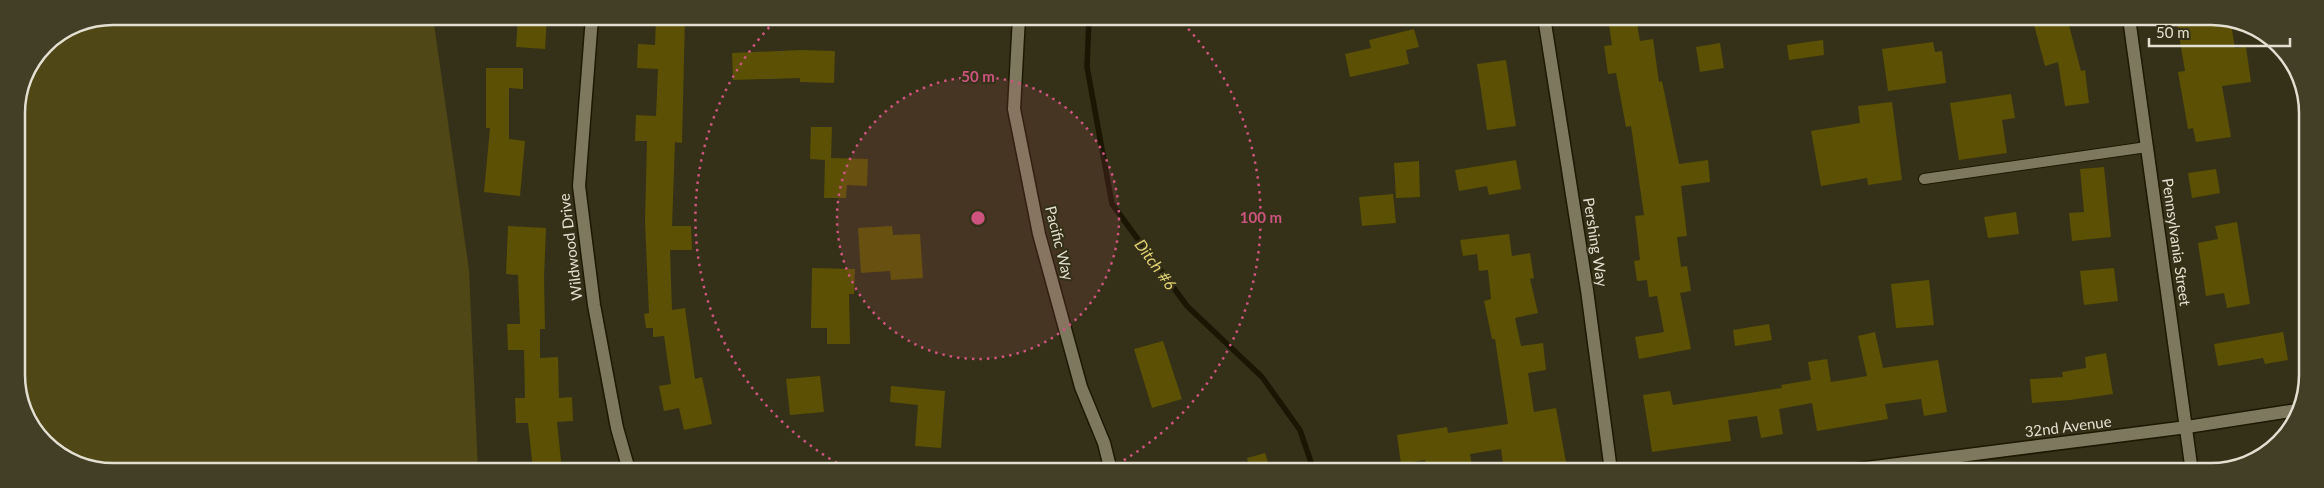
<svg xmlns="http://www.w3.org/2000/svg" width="2324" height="488" viewBox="0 0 2324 488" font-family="Lato,sans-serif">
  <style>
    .green { fill: #504716 }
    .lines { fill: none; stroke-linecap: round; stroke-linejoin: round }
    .stream { stroke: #1a1603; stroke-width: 5.5 }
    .building { fill: #5b5003 }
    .lane-casing { stroke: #1d1802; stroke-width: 12 }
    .street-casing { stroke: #1d1802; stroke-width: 15 }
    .secondary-casing { stroke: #1d1802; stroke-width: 15 }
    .lane { stroke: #7e795e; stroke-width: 10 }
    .street { stroke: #7e795e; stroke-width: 12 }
    .secondary { stroke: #7e795e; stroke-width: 12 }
    .ring { fill: none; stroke: #cc547e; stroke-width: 2.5; stroke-dasharray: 2.5 5 }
    .labels { text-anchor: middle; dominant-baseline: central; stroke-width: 4.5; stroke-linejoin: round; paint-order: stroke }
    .street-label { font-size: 15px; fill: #e3e0d1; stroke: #353118 }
    .water-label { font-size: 16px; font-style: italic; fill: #e5d475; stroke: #353118 }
    .rim { fill: none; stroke: #e3e0d1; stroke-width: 2.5 }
    .centre { fill: #cc547e; stroke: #353118; stroke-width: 2.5 }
    .ring-label { font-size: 15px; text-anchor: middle; font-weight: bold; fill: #cc547e; stroke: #353118; stroke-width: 4.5; stroke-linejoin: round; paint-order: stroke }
  </style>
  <rect width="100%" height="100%" fill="#353118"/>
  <polygon class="green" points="113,16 433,17 469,270 478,470 94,470 45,444 18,394 16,107 45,44 76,23"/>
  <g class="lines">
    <polyline class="stream" points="1089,17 1087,67 1112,204 1187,306 1262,377 1300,430 1314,471"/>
  </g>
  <g class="building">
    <polygon points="518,17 547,17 545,49 516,47"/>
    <polygon points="656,17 685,17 682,143 675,142 672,226 691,226 692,250 670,250 672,310 685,308 695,379 702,377 712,424 684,430 679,408 664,411 659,386 671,384 664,336 653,337 653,328 646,328 644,314 649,313 645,221 647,141 635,141 636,115 656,116 658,69 637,68 638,44 655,45"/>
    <polygon points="1608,18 1636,18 1640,41 1653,39 1659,82 1662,81 1679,164 1708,160 1710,182 1681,186 1687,236 1677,237 1681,267 1687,266 1691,291 1680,293 1691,349 1639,359 1635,337 1664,332 1657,296 1649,297 1647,280 1637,281 1634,261 1640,260 1635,216 1644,215 1631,126 1626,127 1616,73 1608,74 1604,46 1612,45"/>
    <polygon points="2045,18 2067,18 2081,71 2085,70 2089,103 2065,106 2058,62 2045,66 2033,21"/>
    <polygon points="2176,18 2230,18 2235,48 2246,47 2251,82 2222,86 2231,137 2196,142 2193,128 2188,129 2178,72 2185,71"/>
    <polygon points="1414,29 1419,47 1406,50 1409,64 1350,77 1345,54 1371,48 1369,40"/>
    <polygon points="1823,40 1824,55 1789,60 1787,45"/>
    <polygon points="1933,42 1935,52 1942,51 1946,83 1888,91 1882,49"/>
    <polygon points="1720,43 1724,68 1700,72 1696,47"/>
    <polygon points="801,50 835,51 834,83 800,82 800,78 733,80 732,53"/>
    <polygon points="1506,60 1516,126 1487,130 1477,64"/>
    <polygon points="486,68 523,68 523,89 509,88 509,139 525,141 520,196 484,192 490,128 486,128"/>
    <polygon points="2011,94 2015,118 2002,120 2007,153 1959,160 1950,103"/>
    <polygon points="1892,102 1902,180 1868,185 1867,178 1821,186 1811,131 1860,123 1858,106"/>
    <polygon points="811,127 832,127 831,158 868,159 867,186 847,185 846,198 824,198 825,160 810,159"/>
    <polygon points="1516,160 1521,189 1489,195 1487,186 1459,191 1455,170"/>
    <polygon points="1419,161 1420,197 1396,198 1394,163"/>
    <polygon points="2104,167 2111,237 2072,241 2069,213 2084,212 2080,169"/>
    <polygon points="2216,169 2220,193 2192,198 2188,173"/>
    <polygon points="1393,194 1396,223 1362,226 1359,197"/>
    <polygon points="2016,212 2019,234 1988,238 1984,217"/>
    <polygon points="2237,222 2250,304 2227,308 2224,293 2206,296 2198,243 2218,239 2215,226"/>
    <polygon points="508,226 546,228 544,277 545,329 540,329 540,358 558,357 559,398 572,397 573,421 557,422 562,470 533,470 528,423 516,423 515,398 525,398 524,350 508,350 507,324 520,324 518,275 506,274"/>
    <polygon points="892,226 893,235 920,234 923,278 891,280 890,271 861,273 858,228"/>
    <polygon points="1509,234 1512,256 1530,253 1534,278 1530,279 1538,313 1515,318 1521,346 1543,343 1546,370 1528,373 1534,412 1556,408 1566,462 1504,471 1501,449 1470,454 1473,471 1427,471 1425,460 1401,464 1397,435 1447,427 1448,433 1508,424 1495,339 1492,339 1484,301 1491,299 1488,270 1479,271 1477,254 1463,256 1460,240"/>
    <polygon points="812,268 855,269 854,294 849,294 850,344 827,344 827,328 811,328"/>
    <polygon points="2114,268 2118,301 2084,305 2080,271"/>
    <polygon points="1929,280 1934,325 1896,328 1891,284"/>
    <polygon points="1769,324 1772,340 1735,346 1733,330"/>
    <polygon points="1875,332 1883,368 1938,360 1947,412 1924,416 1921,399 1885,404 1888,419 1817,431 1812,403 1779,409 1783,434 1761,438 1757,416 1728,420 1731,441 1652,452 1643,395 1670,391 1673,405 1782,388 1781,385 1811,380 1808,362 1827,359 1831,382 1867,376 1858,336"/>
    <polygon points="2283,332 2288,360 2265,364 2263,358 2218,366 2214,344"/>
    <polygon points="1163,341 1182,399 1152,408 1134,349"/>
    <polygon points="2106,353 2113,394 2070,400 2032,403 2030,379 2063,377 2062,372 2086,368 2085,357"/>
    <polygon points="820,376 824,412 790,415 786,379"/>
    <polygon points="891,386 945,391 941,448 915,446 918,405 890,402"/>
    <polygon points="1265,453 1271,471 1250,471 1247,458"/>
  </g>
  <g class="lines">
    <defs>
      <polyline id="lane" points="1924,179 2147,147"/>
      <g id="street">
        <polyline points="592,17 579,186 594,305 617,428 629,470"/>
        <polyline points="1544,17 1587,290 1611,471"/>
        <polyline points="2129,18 2192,472"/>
        <polyline points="1843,471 2187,427 2297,410"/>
      </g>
      <polyline id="secondary" points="1019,17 1014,109 1039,234 1081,387 1104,443 1111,471"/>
    </defs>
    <use href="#lane" class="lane-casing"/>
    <use href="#street" class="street-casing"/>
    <use href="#secondary" class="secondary-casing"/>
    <use href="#lane" class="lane"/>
    <use href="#street" class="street"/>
    <use href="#secondary" class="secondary"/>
  </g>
  <circle cx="978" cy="218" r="141" fill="#cc547e" fill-opacity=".12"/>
  <g class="ring">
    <circle cx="978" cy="218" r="141"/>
    <path d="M850 470A283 283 0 0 1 778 18M1178 18A283 283 0 0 1 1106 470"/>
  </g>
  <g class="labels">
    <g class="street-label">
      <text transform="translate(1596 242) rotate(81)">Pershing Way</text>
      <text transform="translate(2177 242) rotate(82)">Pennsylvania Street</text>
      <text transform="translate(1060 243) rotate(76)">Pacific Way</text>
      <text transform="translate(570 247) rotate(-97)">Wildwood Drive</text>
      <text transform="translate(2068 426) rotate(-7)">32nd Avenue</text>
    </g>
    <g class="water-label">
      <text transform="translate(1156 264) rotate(54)">Ditch #6</text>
    </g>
  </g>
  <path d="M0 0H2324V488H0ZM113 25H2211A88 88 0 0 1 2299 113V375A88 88 0 0 1 2211 463H113A88 88 0 0 1 25 375V113A88 88 0 0 1 113 25Z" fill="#433f27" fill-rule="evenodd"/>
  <path class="rim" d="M113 25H2211A88 88 0 0 1 2299 113V375A88 88 0 0 1 2211 463H113A88 88 0 0 1 25 375V113A88 88 0 0 1 113 25Z"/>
  <circle cx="978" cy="218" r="8" class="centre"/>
  <g class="ring-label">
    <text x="978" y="82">50 m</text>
    <text x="1261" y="223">100 m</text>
  </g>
  <path d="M2149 38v8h141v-8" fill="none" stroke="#e3e0d1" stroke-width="2.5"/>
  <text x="2156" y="38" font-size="15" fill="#e3e0d1" stroke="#353118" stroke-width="4" paint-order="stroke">50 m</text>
</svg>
